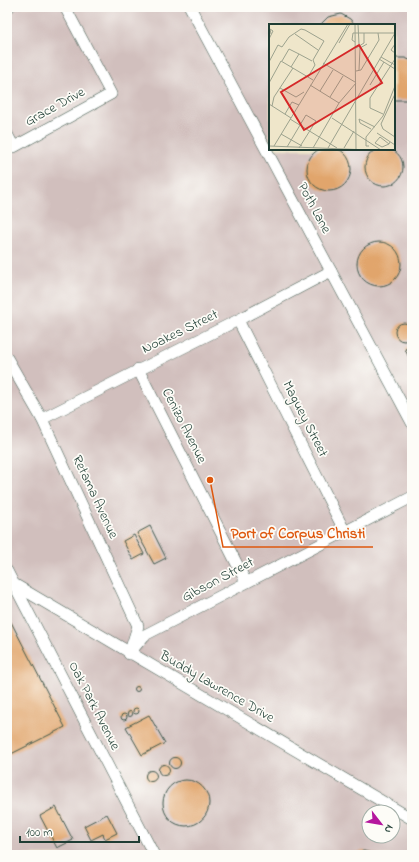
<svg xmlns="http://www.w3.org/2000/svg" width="419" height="862" viewBox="0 0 419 862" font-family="'Indie Flower',sans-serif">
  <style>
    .industrial { fill: #d1bfbd; fill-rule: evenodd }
    .building { fill: #e1a56c }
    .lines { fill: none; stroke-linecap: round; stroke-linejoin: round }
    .minor-casing { stroke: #3e564a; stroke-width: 12 }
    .minor { stroke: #fff; stroke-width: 11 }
    .labels { text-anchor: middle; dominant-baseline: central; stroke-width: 3.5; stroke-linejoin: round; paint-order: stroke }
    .street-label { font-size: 14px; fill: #1f3d34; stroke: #fdfcf7 }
    .inset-road { fill: none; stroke: #9ca28e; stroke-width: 1 }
    .view { fill: #d62828; fill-opacity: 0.15; stroke: #d62828; stroke-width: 2 }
    .inset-edge { fill: none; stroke: #1f3d34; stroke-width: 2 }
    .leader { fill: none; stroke: #de580e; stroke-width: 1.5 }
    .callout-dot { fill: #de580e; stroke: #fdfcf7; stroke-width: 1.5 }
    .callout-label { font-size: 15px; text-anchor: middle; font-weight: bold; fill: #de580e; stroke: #fdfcf7; stroke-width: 3.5; stroke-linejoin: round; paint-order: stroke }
  </style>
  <rect width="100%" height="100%" fill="#fdfcf7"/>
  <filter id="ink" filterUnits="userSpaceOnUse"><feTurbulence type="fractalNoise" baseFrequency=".025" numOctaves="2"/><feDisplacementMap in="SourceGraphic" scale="8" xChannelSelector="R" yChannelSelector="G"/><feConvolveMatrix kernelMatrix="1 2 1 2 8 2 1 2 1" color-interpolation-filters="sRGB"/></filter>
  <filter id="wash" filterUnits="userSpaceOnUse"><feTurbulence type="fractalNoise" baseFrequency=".012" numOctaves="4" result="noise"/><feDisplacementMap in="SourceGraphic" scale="16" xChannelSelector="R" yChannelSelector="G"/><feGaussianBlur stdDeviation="0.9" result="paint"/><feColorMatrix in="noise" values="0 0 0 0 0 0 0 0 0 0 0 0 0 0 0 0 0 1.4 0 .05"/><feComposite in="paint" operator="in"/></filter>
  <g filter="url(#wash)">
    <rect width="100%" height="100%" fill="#efe6ca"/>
    <path class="industrial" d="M7,7H412V855H7ZM270,25H394V149H270ZM369,812H393V836H369Z"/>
    <g id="blocks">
      <g class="building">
        <polygon points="307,7 323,7 323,8 315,9"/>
        <polygon points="341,14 350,19 355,25 320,25 328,17"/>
        <polygon points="394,58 405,58 412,61 412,98 407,100 394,100"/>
        <polygon points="412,129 412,147 411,147 410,138"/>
        <circle cx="329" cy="169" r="22"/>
        <circle cx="384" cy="167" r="19"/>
        <circle cx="379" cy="264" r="22"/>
        <circle cx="404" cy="332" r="9"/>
        <polygon points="412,346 412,361 411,362 405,349"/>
        <polygon points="150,526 166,558 154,564 137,533"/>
        <polygon points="134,535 144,554 133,560 123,541"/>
        <polygon points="11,622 65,727 7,756 7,624"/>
        <circle cx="137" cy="689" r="2.5"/>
        <circle cx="136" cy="711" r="3"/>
        <circle cx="130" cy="714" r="2.5"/>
        <circle cx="124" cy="717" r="3"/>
        <polygon points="149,715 165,743 142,755 126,727"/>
        <circle cx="175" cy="763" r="5.5"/>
        <circle cx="164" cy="770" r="5.5"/>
        <circle cx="151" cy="776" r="5.5"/>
        <circle cx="186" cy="803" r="23"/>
        <polygon points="56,807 73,840 57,848 40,816"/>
        <polygon points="107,814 117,833 105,839 103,834 91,840 84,826"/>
        <polygon points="364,851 379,855 347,855 352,853"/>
      </g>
    </g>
  </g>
  <g filter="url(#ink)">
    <use href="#blocks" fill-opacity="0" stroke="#3e564a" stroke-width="1"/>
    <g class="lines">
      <defs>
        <g id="minor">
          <polyline points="190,7 412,423"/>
          <polyline points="7,8 9,7"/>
          <polyline points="7,134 14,147 111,94 65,7"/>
          <polyline points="238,320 345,532"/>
          <polyline points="7,358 42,419 138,626 129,654"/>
          <polyline points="138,369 246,582"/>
          <polyline points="42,419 238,320 331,271"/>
          <polyline points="7,571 154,855"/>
          <polyline points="7,580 412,819"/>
          <polyline points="132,650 145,635 412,497"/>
        </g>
      </defs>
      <use href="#minor" class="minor-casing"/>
      <use href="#minor" class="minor"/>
    </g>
  </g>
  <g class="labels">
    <g class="street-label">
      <text transform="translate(55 107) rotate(-29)">Grace Drive</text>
      <text transform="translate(314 208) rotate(62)">Poth Lane</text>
      <text transform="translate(180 332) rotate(-26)">Noakes Street</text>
      <text transform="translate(305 419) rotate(63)">Maguey Street</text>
      <text transform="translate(184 426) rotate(63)">Cenizo Avenue</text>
      <text transform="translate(95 497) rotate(65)">Retama Avenue</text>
      <text transform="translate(218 580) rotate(-28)">Gibson Street</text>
      <text transform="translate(217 687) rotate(30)">Buddy Lawrence Drive</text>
      <text transform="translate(94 706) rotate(63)">Oak Park Avenue</text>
    </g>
  </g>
  <g transform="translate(269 24)">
    <rect width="126" height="126" fill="#efe6ca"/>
    <path class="inset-road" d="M86,0L87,126M89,0L90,20M26,10L49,26M0,15L4,7L1,5L2,10M86,18L83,16L84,9H126M70,19L81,0M126,20L122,26L126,29M87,24L95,19V9M112,33L126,41M110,35L126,45M13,37L20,25L30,30M0,38L9,21L13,23L20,13L32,5L36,6L55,17L44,36L46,41L39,53M54,39L86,58M22,43L30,30L43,37M90,46L91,24L98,20M87,47L92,46L110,16L109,9M0,59L12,37L44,56M41,61L70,79M101,61L115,38M11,64L27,73L35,68M51,67L64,46M126,70L112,100L114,105L126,113M61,73L74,52M0,80L22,94M3,82L5,73L24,44M16,90L23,78L30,81M114,90L101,84V74L126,35M63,94L112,126M21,95L68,124M102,105L91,99L90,95L106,103M108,109L126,121M12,110L33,122M120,120L111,113L106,119L113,123L120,120L121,118M0,122L101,126M5,122L79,0M100,122H97V113L114,92L126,62M18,123L37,91L47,97L30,124M44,124L70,79L87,59M59,124L126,9M75,124L85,107"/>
    <path class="view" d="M90,21L113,59L35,106L12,68Z"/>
    <rect width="126" height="126" class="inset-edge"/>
  </g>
  <path class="leader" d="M210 480L223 547H373"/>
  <circle class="callout-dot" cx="210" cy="480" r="4"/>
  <g class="callout-label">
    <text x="298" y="538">Port of Corpus Christi</text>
  </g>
  <rect width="419" height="862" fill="none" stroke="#fdfcf7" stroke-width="24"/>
  <g transform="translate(381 824) rotate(121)"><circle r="19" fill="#fdfcf7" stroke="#a4b0a9"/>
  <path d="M0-3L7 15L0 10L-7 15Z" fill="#b5179e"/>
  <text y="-6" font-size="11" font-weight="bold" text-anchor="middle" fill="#1f3d34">N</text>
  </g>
  <path d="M20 836v6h119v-6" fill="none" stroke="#1f3d34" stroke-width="2"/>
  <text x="26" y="836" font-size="12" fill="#1f3d34" stroke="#fdfcf7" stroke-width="3" paint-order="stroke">100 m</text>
</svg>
